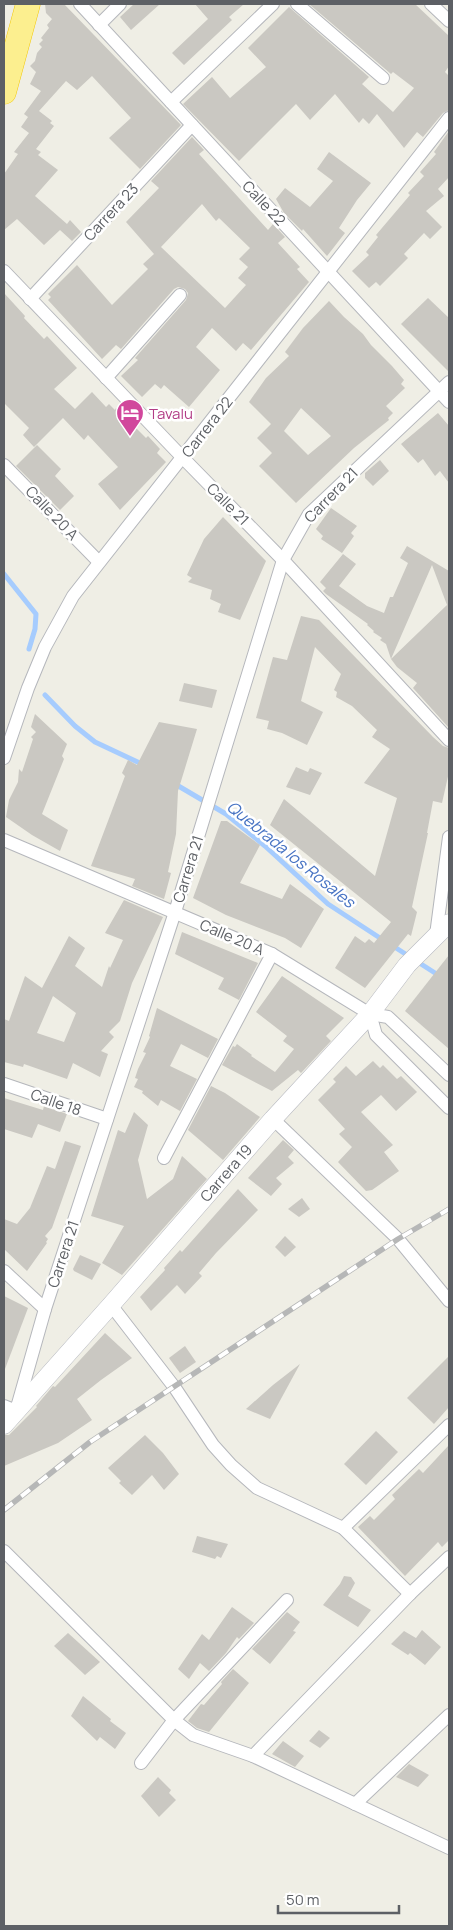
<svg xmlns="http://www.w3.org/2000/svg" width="453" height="1930" viewBox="0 0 453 1930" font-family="Manrope,sans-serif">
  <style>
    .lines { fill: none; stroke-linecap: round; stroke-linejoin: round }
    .stream { stroke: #a6ccfe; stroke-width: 5 }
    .building { fill: #cac8c2; fill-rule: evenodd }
    .street-casing { stroke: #b5b7bc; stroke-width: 14 }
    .secondary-casing { stroke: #b8bac1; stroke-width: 19 }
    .highway-casing { stroke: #f3c702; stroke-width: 25 }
    .street { stroke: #fff; stroke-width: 12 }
    .secondary { stroke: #fff; stroke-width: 18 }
    .highway { stroke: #fcef8f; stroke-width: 24 }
    .rail-casing { stroke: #b6b7b7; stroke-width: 5.5 }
    .rail { stroke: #fff; stroke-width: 4; stroke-dasharray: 11; stroke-linecap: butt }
    .labels { text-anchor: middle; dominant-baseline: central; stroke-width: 5; stroke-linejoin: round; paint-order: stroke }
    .street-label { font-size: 15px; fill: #5d6065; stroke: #fff }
    .hotel-label { font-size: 15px; fill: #b23c85; stroke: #fff; text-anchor: start }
    .water-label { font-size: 16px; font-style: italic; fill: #4773c3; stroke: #fff }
  </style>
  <rect width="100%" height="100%" fill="#efeee5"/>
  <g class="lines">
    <g class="stream">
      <polyline points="4,574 36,614 35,629 29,649"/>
      <polyline points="45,695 75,726 95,742 144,765"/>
      <polyline points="175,784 226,814 265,846 328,904 383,940"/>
      <polyline points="393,946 449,982"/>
    </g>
  </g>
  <g class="building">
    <polygon points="45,4 64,4 181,125 140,169 109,138 131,118 92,76 77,90 66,81 39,111 52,121 50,123 54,126 36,149 41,152 38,155 58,170 35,196 67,224 70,220 81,232 72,241 60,230 44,245 17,219 4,230 4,174 18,154 14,152 29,133 21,127 28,117 24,114 41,91 30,84 36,72 30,66 35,61 37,53 42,47 39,44 43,40 41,38 49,28 47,25 52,19 46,13"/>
    <polygon points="134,4 160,4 131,30 120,17"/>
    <polygon points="195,4 244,4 229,17 232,20 184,65 172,53 208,19"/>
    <polygon points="309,4 415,4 449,36 449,66 445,72 449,76 449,110 443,113 423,137 417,132 404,148 377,114 369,124 363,118 359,123 335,94 310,120 296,104 239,161 183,104 212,77 230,98 266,67 248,48 289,7 369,77 362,84 393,112 414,88 393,72 391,74"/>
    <polygon points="449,131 449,177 438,189 444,196 426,211 442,227 430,239 424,233 404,254 408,258 380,286 376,282 369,288 352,271 369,255 366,252 378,237 376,235 410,195 408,193 424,176 420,172 436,154 434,152"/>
    <path d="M192,137L204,150L199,154L268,230L273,224L285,237L278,243L300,267L297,269L309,282L251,350L243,343L236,351L212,328L196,347L220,370L189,407L164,385L161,389L155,384L142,397L121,376L138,360L135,358L186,300L188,293L185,289L178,287L174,289L121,349L116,345L102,359L48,300L51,297L48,294L77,265L112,305L148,269L143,264L154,254L126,222L159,188L151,181ZM202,204L216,221L219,218L250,248L239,259L248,267L238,278L246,285L225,308L161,247Z"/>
    <polygon points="329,152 371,183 357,200 339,228 345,233 327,256 303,229 302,231 284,213 276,199 285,188 310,207 333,181 317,169"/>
    <polygon points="4,293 25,316 24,318 44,339 47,336 77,368 54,389 75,409 92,392 106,407 109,404 115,410 116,408 146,438 148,436 160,449 157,453 166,462 120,510 98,484 118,467 88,435 84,440 63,418 34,447 23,435 29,428 4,403"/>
    <polygon points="428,298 449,318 449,372 401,324"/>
    <path d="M329,301L344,317L363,334L371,345L392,366L404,380L401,384L405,388L386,406L393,413L388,418L389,420L354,448L296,503L259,466L272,453L257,438L271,424L249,402L266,378L289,356L285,352L303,328ZM301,408L331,436L308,455L284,431Z"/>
    <polygon points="438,413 449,426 449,483 440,471 435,476 423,459 418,463 401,444"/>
    <polygon points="37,445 61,469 55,476 74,496 60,510 16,466"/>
    <polygon points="380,460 389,471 373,486 365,478 365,473"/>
    <polygon points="331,508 357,526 351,533 354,536 342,553 321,539 323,536 316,529"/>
    <polygon points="223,517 266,561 240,620 218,612 221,604 210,599 212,590 188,582 192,578 187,575 204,539"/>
    <polygon points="407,546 449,571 449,728 413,688 417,683 397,667 391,659 447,605 432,565 391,659 386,644 380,640 382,638 373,632 374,631 367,625 368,624 326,594 323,591 326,588 320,582 343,554 356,564 339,586 367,606 384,613 390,597 393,597 408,563 400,558"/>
    <polygon points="301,616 319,620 433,737 443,746 449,748 449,772 442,803 433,801 427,833 428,833 412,907 417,912 411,936 408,934 365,988 335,968 355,936 365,943 369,939 374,943 391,922 270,825 284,799 375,876 397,798 364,783 390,749 372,737 377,730 352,706 336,697 337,692 334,690 341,674 315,647 301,701 323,712 307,745 282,733 267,729 269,721 256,718 273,657 287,660"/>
    <polygon points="184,683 217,690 212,708 179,701"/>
    <polygon points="35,714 67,744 62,756 64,759 42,814 68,830 60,851 32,835 6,817 9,800 18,782 19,769 22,772 33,739 31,737 36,732 31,727"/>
    <polygon points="159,722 197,729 178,791 176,834 168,872 171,873 164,899 132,886 135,879 91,866 125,776 122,773 128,760 137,765"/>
    <polygon points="296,767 308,772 310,768 322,773 310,795 286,787"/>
    <polygon points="221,821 227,821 260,845 240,883 282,899 290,884 324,909 301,948 285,938 226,915 193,898"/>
    <path d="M124,900L163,917L132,983L120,1021L109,1032L114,1037L101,1051L108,1054L100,1077L73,1063L67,1079L24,1064L23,1067L4,1062V1019L9,1021L25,976L42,988L69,936L85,948L75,966L102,987L109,966L110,968L123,940L105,933ZM53,996L76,1013L64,1042L37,1033Z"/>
    <polygon points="182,932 258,963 239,1000 218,989 224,978 175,954"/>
    <polygon points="449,955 449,1049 405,1011"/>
    <polygon points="282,976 344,1018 326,1036 331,1041 301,1073 298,1070 272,1091 222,1065 233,1046 235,1047 237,1044 252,1055 251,1056 275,1072 294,1049 283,1041 287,1036 256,1012"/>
    <polygon points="157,1008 218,1039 208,1058 181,1044 170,1066 197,1079 180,1111 161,1100 158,1106 142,1093 143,1091 134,1087 138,1079 135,1078 138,1069 146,1053 143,1052 150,1037 149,1036"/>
    <polygon points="373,1061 380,1068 383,1065 397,1079 401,1076 417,1092 396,1111 381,1095 361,1112 393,1145 384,1152 399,1171 372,1190 366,1191 338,1162 352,1147 339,1134 345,1129 318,1100 336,1082 333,1079 346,1066 356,1076"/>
    <polygon points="211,1086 225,1093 260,1117 223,1160 188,1130"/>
    <polygon points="4,1098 43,1110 44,1106 67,1114 60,1132 38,1124 32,1138 4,1129"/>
    <polygon points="134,1112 148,1125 138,1160 147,1199 173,1179 182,1156 207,1179 122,1275 102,1263 124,1226 91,1216 118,1130 125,1133"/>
    <polygon points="283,1140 294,1150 288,1157 294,1163 276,1178 282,1184 271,1196 248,1178"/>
    <polygon points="65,1141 81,1146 52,1228 45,1236 48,1239 46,1242 47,1243 27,1271 4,1249 4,1219 17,1224 30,1208 47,1166 55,1169"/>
    <polygon points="238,1189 258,1210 216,1253 199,1273 202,1276 185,1294 177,1285 151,1311 140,1297 165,1270 164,1268 180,1250 182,1252"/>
    <polygon points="302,1198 310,1209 299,1217 288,1209"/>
    <polygon points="285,1236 296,1247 285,1257 275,1247"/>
    <polygon points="80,1255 101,1264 92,1280 74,1271 73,1269"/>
    <polygon points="4,1296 28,1308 5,1369 4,1369"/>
    <polygon points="105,1333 132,1358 101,1380 77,1399 92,1420 58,1443 4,1466 4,1435 9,1435 37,1407 36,1406 53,1386 55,1387"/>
    <polygon points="185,1346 196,1362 180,1373 169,1358"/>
    <polygon points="449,1356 449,1407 434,1424 407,1398"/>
    <polygon points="300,1364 270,1419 246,1409 273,1385"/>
    <polygon points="376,1431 398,1452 366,1485 344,1464"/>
    <polygon points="145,1435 163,1453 179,1474 164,1490 152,1475 132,1495 119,1483 121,1481 108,1468"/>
    <polygon points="449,1445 449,1540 442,1547 438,1542 405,1576 358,1527 370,1516 374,1520 395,1499 392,1495 419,1469 423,1473"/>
    <polygon points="197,1536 228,1544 221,1558 217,1556 215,1559 192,1552"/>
    <polygon points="344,1576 351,1577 355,1583 348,1596 371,1610 358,1627 323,1605 340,1584"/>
    <polygon points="232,1607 254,1623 239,1639 237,1637 226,1653 209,1671 200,1663 189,1679 178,1669 202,1634 209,1640"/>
    <polygon points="287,1612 300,1622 293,1631 296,1632 270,1664 252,1649"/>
    <polygon points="422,1630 441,1647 425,1665 410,1653 408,1655 391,1644 404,1631 416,1638"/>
    <polygon points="68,1633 100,1662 85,1675 54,1646"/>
    <polygon points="233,1669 249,1683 209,1732 197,1728 188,1721 201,1704 204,1705 222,1684 221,1682"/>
    <polygon points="83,1696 111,1719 110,1721 126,1733 115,1749 100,1737 97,1741 71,1716"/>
    <polygon points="319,1730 330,1738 320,1748 309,1741"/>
    <polygon points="283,1741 304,1756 295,1767 272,1754"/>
    <polygon points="409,1764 429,1775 418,1787 396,1777"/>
    <polygon points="158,1777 171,1790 169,1793 176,1800 159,1817 141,1796"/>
  </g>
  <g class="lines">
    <defs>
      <g id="street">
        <polyline points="80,4 449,402"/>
        <polyline points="297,4 383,78"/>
        <polyline points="431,4 449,21"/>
        <polyline points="99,25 120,4"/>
        <polyline points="171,102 273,4"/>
        <polyline points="4,271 183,458 283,560 449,740"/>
        <polyline points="30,299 192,125"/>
        <polyline points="106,378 180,295"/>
        <polyline points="4,465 99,562"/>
        <polyline points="4,758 28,688 45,647 73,596 449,118"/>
        <polyline points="4,840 272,954 370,1014 388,1017 449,1075"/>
        <polyline points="436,935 449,837"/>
        <polyline points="370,1014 376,1035 449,1108"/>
        <polyline points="4,1084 107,1119"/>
        <polyline points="273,1119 398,1239 449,1301"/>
        <polyline points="164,1158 272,954"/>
        <polyline points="4,1271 45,1309"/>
        <polyline points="111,1305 175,1388 213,1445 231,1465 257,1488 343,1528 410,1594"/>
        <polyline points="4,1406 16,1411 45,1309 175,912 283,560 309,514 449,382"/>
        <polyline points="343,1528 449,1425"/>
        <polyline points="4,1551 174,1720 193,1735 253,1756 449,1848"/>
        <polyline points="253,1756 410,1594 449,1557"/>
        <polyline points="141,1763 174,1720 287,1600"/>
        <polyline points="355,1804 449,1715"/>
      </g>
      <polyline id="secondary" points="4,1425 111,1305 273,1119 370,1014 407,965 449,923"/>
      <polyline id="highway" points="4,92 28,4"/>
    </defs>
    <use href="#street" class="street-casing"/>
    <use href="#secondary" class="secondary-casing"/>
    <use href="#highway" class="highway-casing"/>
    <use href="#street" class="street"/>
    <use href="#secondary" class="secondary"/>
    <use href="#highway" class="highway"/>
    <defs>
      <polyline id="rail" points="4,1510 90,1442 398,1239 449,1209"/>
    </defs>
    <use href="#rail" class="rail-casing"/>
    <use href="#rail" class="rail"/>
  </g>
  <defs>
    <symbol id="hotel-pin" viewBox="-11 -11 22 30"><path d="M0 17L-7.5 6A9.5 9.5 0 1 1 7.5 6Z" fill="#d1479c" stroke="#fff"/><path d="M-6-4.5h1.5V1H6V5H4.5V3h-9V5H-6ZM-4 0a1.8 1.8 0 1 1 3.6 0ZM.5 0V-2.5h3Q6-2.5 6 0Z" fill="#fff"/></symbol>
  </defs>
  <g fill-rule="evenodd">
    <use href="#hotel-pin" x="114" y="397" width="32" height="43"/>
  </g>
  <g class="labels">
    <g class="street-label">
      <text transform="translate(264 203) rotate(47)">Calle 22</text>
      <text transform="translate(111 212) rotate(-47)">Carrera 23</text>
      <text transform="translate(207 427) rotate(-52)">Carrera 22</text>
      <text transform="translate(331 495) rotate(-46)">Carrera 21</text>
      <text transform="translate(228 504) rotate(45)">Calle 21</text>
      <text transform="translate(52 513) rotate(46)">Calle 20 A</text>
      <text transform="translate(188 869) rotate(-73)">Carrera 21</text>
      <text transform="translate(232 937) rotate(23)">Calle 20 A</text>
      <text transform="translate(56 1102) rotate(19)">Calle 18</text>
      <text transform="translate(226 1173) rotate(-49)">Carrera 19</text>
      <text transform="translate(63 1254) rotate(-72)">Carrera 21</text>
    </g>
    <g class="hotel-label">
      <text x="149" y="413">Tavalu</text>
    </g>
    <g class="water-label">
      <text transform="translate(291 854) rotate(39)">Quebrada los Rosales</text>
    </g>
  </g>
  <rect width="453" height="1930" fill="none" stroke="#5d6065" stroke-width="10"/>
  <path d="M278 1905v8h121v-8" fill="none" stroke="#5d6065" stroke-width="2.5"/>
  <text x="286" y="1905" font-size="15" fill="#5d6065" stroke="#ffffff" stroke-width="4" paint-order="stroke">50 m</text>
</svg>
